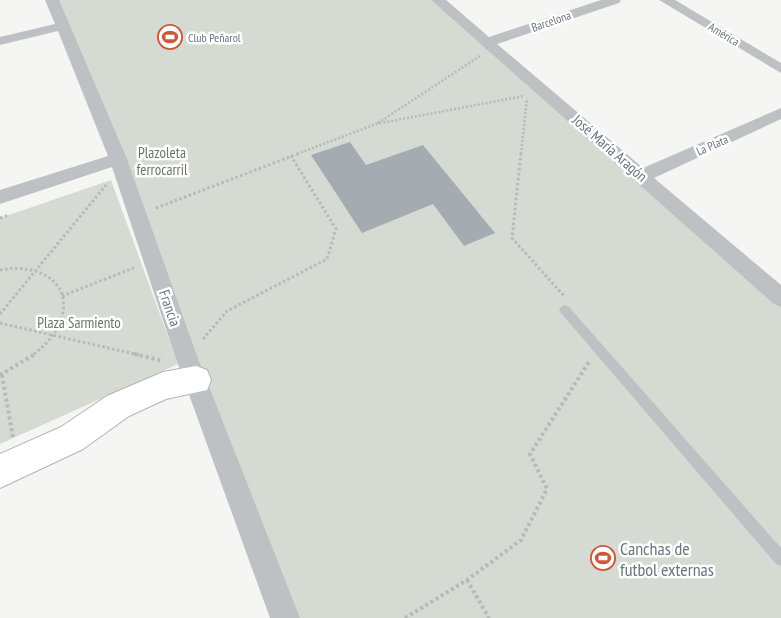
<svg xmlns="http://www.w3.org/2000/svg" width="781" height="618" viewBox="0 0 781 618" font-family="'PT Sans Narrow',sans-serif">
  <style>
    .green { fill: #d5dad2 }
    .building { fill: #a5acb1 }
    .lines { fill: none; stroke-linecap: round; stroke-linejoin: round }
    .secondary-casing { stroke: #b0b5b8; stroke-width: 2 }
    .path-far2 { stroke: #b7babc; stroke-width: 2.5; stroke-dasharray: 2 2; stroke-linecap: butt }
    .path-far1 { stroke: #b7babc; stroke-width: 3; stroke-dasharray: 2.5 2.5; stroke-linecap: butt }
    .path { stroke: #b7babc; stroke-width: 4; stroke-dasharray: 3 3; stroke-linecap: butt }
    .lane { fill: #bdc1c4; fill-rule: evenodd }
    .street { fill: #bdc1c4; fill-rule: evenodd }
    .secondary { fill: #fff; fill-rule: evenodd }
    .labels { text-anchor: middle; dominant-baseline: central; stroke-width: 5; stroke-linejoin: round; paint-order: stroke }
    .far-street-label { font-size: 12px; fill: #687680; stroke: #fff }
    .far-poi-label { font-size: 12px; fill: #687680; stroke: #fff; text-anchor: start }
    .street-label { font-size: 15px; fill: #687680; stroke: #fff }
    .park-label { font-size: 15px; fill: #6a7866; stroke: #fff }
    .near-poi-label { font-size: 18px; fill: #687680; stroke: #fff; text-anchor: start }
  </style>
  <rect width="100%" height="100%" fill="#f5f5f3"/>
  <g class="green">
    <polygon points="51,0 431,0 781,301 781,618 286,618"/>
    <polygon points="111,180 178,364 0,444 0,218"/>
  </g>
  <polygon class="building" points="350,142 366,165 423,145 495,233 464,246 433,204 362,233 311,155"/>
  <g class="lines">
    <defs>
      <polygon id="secondary" points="196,366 207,370 211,380 207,390 166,399 129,416 83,449 0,488 0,454 61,427 107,396 163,372"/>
    </defs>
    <use href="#secondary" class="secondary-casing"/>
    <g class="path-far2">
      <polyline points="378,123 480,56"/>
      <polyline points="297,154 376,124 524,96"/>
      <polyline points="521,154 527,98"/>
    </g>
    <g class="path-far1">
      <polyline points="521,153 512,238 564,296"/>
      <polyline points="156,208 300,153"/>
      <polyline points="0,218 9,215"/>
      <path d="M0,270C37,262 79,283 58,326C53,338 43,347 33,355"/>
      <polyline points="62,296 136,267"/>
      <polyline points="0,314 106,185"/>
      <polyline points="0,323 139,355"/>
      <polyline points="203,339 227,311 327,259 336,229 291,156"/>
    </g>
    <g class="path">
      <polyline points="134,354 163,361"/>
      <polyline points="0,375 35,354"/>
      <polyline points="2,375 13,438"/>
      <polyline points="467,580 489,618"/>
      <polyline points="405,618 467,580 521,540 547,489 530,454 589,362"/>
    </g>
    <polygon class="lane" points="565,305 569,307 781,548 781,566 776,564 561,313 559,310 561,307"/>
    <g class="street">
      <polygon points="45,0 59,0 127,159 197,356 300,618 270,618 175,356 112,167 0,204 0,190 108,156 58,31 0,45 0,37 55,24"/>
      <polygon points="431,0 446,0 489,37 601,0 621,0 619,3 497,44 643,168 781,108 781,119 654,178 781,285 781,307 774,304"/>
      <polygon points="659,0 675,0 781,63 781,73"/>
    </g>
    <use href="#secondary" class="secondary"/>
  </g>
  <defs>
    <symbol id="stadium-ring" viewBox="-11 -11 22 22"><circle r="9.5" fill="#fff" stroke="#ce593a" stroke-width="1.5"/><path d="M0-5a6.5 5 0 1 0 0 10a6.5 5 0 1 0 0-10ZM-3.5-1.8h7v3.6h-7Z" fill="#ce593a"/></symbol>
  </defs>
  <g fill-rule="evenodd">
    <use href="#stadium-ring" x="156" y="23" width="28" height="28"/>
    <use href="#stadium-ring" x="589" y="544" width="28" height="28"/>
  </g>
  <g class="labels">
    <g class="far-street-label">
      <text transform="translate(551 21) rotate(-19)">Barcelona</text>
      <text transform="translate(724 34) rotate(31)">América</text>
      <text transform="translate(712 145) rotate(-24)">La Plata</text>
    </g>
    <g class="far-poi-label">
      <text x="188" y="37">Club Peñarol</text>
    </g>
    <g class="street-label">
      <text transform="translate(610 148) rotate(41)">José María Aragón</text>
      <text transform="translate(170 308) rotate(71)">Francia</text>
    </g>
    <g class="park-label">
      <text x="162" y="152">Plazoleta<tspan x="162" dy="17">ferrocarril</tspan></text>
      <text x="79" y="322">Plaza Sarmiento</text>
    </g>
    <g class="near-poi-label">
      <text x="620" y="548">Canchas de<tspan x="620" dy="21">futbol externas</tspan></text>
    </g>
  </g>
</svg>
